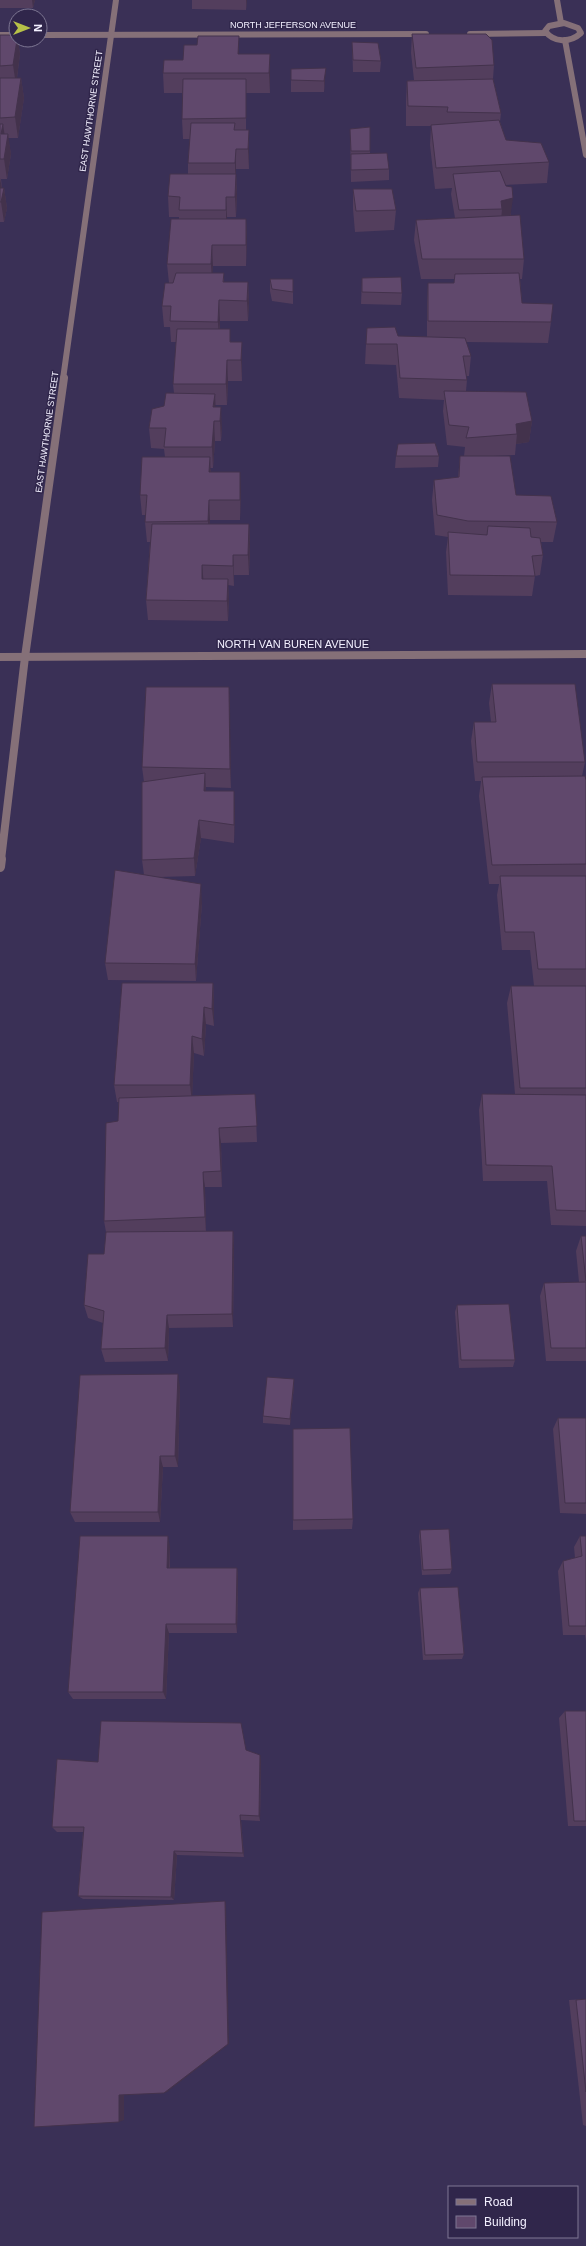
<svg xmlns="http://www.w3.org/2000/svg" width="586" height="2246" viewBox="0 0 586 2246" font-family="Arial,sans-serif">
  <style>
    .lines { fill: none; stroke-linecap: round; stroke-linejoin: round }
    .street-far2 { stroke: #857078; stroke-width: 6 }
    .street-far1 { stroke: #857078; stroke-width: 8 }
    .street { stroke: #857078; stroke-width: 10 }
    .wall { fill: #533e5d }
    .shaded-wall { fill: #43324c }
    .building { fill: #60486c; stroke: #43324c }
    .labels { text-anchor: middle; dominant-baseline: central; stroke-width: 3; stroke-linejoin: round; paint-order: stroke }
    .far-street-label { font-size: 9px; fill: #f3f0ff; stroke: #30264b }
    .street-label { font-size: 11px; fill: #f3f0ff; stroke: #30264b }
  </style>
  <rect width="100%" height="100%" fill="#3a3056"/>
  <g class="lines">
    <g class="street-far2">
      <polyline points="557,0 561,23"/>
      <path d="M564,23L578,28L581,33C570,43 554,43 545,31L549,26Z"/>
      <polyline points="470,34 546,33"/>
      <polyline points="0,35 16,35"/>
      <polyline points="40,35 426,34"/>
      <polyline points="565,40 586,155"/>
      <polyline points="63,379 116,0"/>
    </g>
    <g class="street-far1">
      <polyline points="0,657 586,654"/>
      <polyline points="1,860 25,657 64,378"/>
    </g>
    <polyline class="street" points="0,867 1,859"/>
  </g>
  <g class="wall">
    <polygon points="0,0 35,0 33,8 0,8"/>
    <polygon points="192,0 247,0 246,10 192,9"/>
    <polygon points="412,34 494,65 493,79 501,113 500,122 506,140 549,162 547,183 505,185 511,216 524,259 522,279 520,279 522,303 551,322 548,343 466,342 471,356 469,376 466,376 467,380 466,391 532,421 529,442 516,444 515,455 493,456 516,495 557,522 553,542 541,542 543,555 540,575 535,576 532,596 448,595 446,552 448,537 435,535 432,500 434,480 458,478 460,456 464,456 465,447 447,445 443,411 444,400 399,398 396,365 365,364 366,344 398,336 427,337 427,303 428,283 454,283 454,279 421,279 414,240 416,220 455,218 451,194 452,188 435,189 430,145 431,126 406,126 406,101 407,81 414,80 411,53"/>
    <polygon points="0,35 16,40 18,40 20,54 17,78 21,78 24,98 18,138 8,138 11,154 7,179 1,179 2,188 4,188 7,208 4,222 0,222"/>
    <polygon points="352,42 381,61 380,72 353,72"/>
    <polygon points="239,54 270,54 270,93 246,93 246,130 249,130 249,169 236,169 236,174 237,194 236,217 227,217 227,219 246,219 247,239 246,266 213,266 212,273 224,273 224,282 248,282 249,303 248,321 220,321 220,329 231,342 242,363 242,381 228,381 227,405 215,405 215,407 222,428 221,441 215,441 213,468 210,468 211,472 241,492 240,520 210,520 210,524 249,524 250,544 249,575 234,575 234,586 228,585 229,599 228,621 148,620 146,600 150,542 147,542 145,522 145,515 142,515 140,495 165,457 164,449 151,448 149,428 164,406 174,393 173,384 176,342 171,342 170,327 164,327 162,306 169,283 167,264 179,219 179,217 169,217 168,196 188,174 188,163 190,139 183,139 182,119 182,93 164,93 163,73 183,60"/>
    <polygon points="291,69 325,79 324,92 291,92"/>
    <polygon points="370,127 370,153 389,169 389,180 351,182 350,129"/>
    <polygon points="353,189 396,210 394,230 355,232 353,209"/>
    <polygon points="362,278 402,293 401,305 361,304"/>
    <polygon points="270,279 293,292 293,304 272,301 270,291"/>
    <polygon points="396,456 439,456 438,467 395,468"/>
    <polygon points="492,684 585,762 582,776 586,780 586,1226 551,1225 547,1181 483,1181 479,1110 482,1094 515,1094 507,1003 511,986 534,986 530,950 502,950 497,895 499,884 489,884 479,796 481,781 475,781 471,741 474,722 491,722 489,703"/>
    <polygon points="229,687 231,788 206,787 206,791 235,810 234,843 201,838 195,876 159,877 202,903 196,981 108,980 105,963 144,875 142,860 144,782 142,767"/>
    <polygon points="213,983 214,1000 214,1026 206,1024 204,1056 194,1053 192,1096 255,1094 257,1142 221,1143 222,1187 205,1187 206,1232 233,1231 234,1246 233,1327 169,1328 168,1361 105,1362 101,1349 103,1323 88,1318 84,1305 104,1254 106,1232 104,1221 118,1121 119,1102 117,1102 114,1085"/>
    <polygon points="581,1236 586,1236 586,1361 546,1361 540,1296 544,1283 579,1282 576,1251"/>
    <polygon points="457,1305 515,1360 513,1367 459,1368 455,1312"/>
    <polygon points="294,1386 290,1425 263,1423 263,1416"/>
    <polygon points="180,1387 178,1467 163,1467 160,1522 75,1522 70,1512"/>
    <polygon points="558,1418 586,1418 586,1514 560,1513 553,1429"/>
    <polygon points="293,1429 353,1519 352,1529 293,1530"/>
    <polygon points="420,1530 452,1569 450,1574 422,1575 419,1536"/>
    <polygon points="580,1536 586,1536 586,1641 585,1635 563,1635 558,1571 563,1561 575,1558 574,1547"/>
    <polygon points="170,1547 170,1568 237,1568 238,1578 237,1633 169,1633 166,1699 73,1699 68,1692"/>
    <polygon points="420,1588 464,1654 462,1659 423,1660 418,1593"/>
    <polygon points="565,1711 586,1711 586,1826 568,1826 559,1718"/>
    <polygon points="246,1750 261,1761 260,1821 241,1820 244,1857 177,1855 174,1900 83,1899 78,1896 83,1832 57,1832 52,1827 98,1762"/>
    <polygon points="586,1999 586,2126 583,2125 569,2000"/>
  </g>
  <g class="shaded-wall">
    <polygon points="32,0 35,0 33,8"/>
    <polygon points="246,0 247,0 246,10"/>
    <polygon points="239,36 239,74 238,54"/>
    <polygon points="17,40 18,40 20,54 16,85 13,65"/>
    <polygon points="270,54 270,93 269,73"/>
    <polygon points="326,68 325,79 324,92 324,81"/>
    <polygon points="21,78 24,98 18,138 15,117"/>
    <polygon points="3,124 6,144 1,134"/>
    <polygon points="249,130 249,169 248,149"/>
    <polygon points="8,134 11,154 7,179 4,159"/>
    <polygon points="236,149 236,169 235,184 235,163"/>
    <polygon points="236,174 237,194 236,217 235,197"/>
    <polygon points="0,178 3,194 4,188 7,208 4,222 1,202 0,200"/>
    <polygon points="226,197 227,217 226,231"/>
    <polygon points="513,198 510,219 501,220 502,209 501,201"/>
    <polygon points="246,219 247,239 246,266"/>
    <polygon points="212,245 213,266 212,285 211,264"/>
    <polygon points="248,282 249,303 248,321 247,301"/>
    <polygon points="219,300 220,321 219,342 218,322"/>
    <polygon points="242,342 242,381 241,360"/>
    <polygon points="227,360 228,381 227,405 226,384"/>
    <polygon points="215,394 216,414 214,421 215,441 213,468 212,447 213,407"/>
    <polygon points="221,407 222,428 221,441 220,421"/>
    <polygon points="532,421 529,442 516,444 517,434 516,424"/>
    <polygon points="210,457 211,477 209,472"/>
    <polygon points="240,472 241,492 240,520"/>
    <polygon points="209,500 210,520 209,541 208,521"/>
    <polygon points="249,524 250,544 249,575 248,555"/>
    <polygon points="233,555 234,575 234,586 233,566"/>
    <polygon points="202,565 204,585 202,579"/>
    <polygon points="228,579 229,599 228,621 227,601"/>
    <polygon points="229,687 230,706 231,788 230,769"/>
    <polygon points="205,773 206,792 204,791"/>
    <polygon points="234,791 235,810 234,843"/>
    <polygon points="199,820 201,838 195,876 194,858"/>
    <polygon points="201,884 202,903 196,981 195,964"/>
    <polygon points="213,983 214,1000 214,1026 212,1009"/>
    <polygon points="204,1007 206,1024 204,1056 202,1039"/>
    <polygon points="192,1036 194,1053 192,1102 190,1085"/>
    <polygon points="219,1128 221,1143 222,1187 221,1171"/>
    <polygon points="203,1172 205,1187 206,1232 205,1217"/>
    <polygon points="233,1231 234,1246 233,1327 232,1314"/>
    <polygon points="167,1315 169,1328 168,1361 165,1348"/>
    <polygon points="178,1374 180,1387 178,1467 175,1456"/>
    <polygon points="294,1379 294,1386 290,1425 290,1419"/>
    <polygon points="160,1456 163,1467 160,1522 158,1512"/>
    <polygon points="168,1536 170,1547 169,1578 167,1568"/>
    <polygon points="237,1568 238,1578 237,1633 236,1624"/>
    <polygon points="166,1624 169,1633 166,1699 163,1692"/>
    <polygon points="260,1755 261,1761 260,1821 259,1816"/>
    <polygon points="240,1815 241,1820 244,1857 243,1853"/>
    <polygon points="174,1851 177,1855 174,1900 171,1897"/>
    <polygon points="225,1901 226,1904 229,2044 167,2092 164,2093"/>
    <polygon points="124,2094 124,2120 119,2122 119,2095"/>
  </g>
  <g class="building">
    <polygon points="412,34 486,34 492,40 494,65 416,68"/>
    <polygon points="0,35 16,35 16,40 17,40 13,65 0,66"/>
    <polygon points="198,36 239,36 238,54 270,54 269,73 163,73 164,60 183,60 184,45 197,45"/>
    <polygon points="352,42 378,43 381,61 353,60"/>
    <polygon points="326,68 324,81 291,80 291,69"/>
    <polygon points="0,78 21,78 15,117 0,118"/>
    <polygon points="183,79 246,79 246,118 182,119"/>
    <polygon points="493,79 501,113 447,112 448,107 408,106 407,81"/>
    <polygon points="499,120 506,140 541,143 549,162 436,168 431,125"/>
    <polygon points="191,123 235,123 234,130 249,130 248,149 236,149 235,163 188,163"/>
    <polygon points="0,124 3,124 1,134 8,134 4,159 0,159"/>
    <polygon points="370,127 370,151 351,151 350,129"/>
    <polygon points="387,153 389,169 351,170 351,154"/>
    <polygon points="500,171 506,186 512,187 513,198 501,201 502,209 459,210 453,174"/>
    <polygon points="170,174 236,174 235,197 226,197 226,210 179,210 180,197 168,196"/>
    <polygon points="0,188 4,188 1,202 0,202"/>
    <polygon points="353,189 392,189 396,210 356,211"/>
    <polygon points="520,215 524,259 422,259 416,220"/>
    <polygon points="171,219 246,219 246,245 212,245 211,264 167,264"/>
    <polygon points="176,273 224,273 223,282 248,282 247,301 219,300 218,322 170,321 171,306 162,306 165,283 173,283"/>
    <polygon points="519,273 522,303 553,304 551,322 428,321 428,283 454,283 455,274"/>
    <polygon points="401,277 402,293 362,292 362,278"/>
    <polygon points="270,279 293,279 293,292 272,289"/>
    <polygon points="395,327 398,336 465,338 471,356 463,356 467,380 400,378 397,344 366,344 367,328"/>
    <polygon points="177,329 230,329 230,342 242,342 241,360 227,360 226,384 173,384"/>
    <polygon points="444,391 526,392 532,421 516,424 517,434 466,438 469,427 449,425"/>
    <polygon points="166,393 215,394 213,407 221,407 220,421 214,421 212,447 164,447 166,428 149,428 152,409 164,406"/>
    <polygon points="435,443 439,456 396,456 398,444"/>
    <polygon points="460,456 510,456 516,495 551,496 557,522 468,521 437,515 434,480 459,477"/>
    <polygon points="142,457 210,457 209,472 240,472 240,500 209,500 208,521 145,522 147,495 140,495"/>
    <polygon points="152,524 249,524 248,555 233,555 233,566 202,565 202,579 228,579 227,601 146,600"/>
    <polygon points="488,526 530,528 531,537 540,538 543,555 532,556 535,576 450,575 448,532 487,535"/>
    <polygon points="492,684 575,684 585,762 477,762 474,722 496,722"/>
    <polygon points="146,687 229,687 230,769 142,767"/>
    <polygon points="205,773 204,791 234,791 234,825 199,820 194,858 142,860 142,782"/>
    <polygon points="585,776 586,780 586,864 492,865 482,777"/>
    <polygon points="115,870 201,884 195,964 105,963"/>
    <polygon points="500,876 586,876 586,969 538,969 534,932 505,932"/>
    <polygon points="122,983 213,983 212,1009 204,1007 202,1039 192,1036 190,1085 114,1085"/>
    <polygon points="511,986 586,986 586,1088 520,1088"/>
    <polygon points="255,1094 257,1126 219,1128 221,1171 203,1172 205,1217 104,1221 106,1123 118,1121 119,1098"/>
    <polygon points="482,1094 586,1095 586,1211 556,1210 552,1166 486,1165"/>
    <polygon points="233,1231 232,1314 167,1315 165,1348 101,1349 104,1311 84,1305 88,1254 104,1254 106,1232"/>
    <polygon points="581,1236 586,1236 586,1281"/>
    <polygon points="586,1282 586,1348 551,1348 544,1283"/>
    <polygon points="509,1304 515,1360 461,1360 457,1305"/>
    <polygon points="178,1374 175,1456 160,1456 158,1512 70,1512 80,1375"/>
    <polygon points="267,1377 294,1379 290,1419 263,1416"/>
    <polygon points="558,1418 586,1418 586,1503 565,1503"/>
    <polygon points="350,1428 353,1519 293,1520 293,1429"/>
    <polygon points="449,1529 452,1569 423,1570 420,1530"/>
    <polygon points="80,1536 168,1536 167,1568 237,1568 236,1624 166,1624 163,1692 68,1692"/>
    <polygon points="580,1536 586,1536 586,1626 569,1626 563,1561 582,1556"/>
    <polygon points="458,1587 464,1654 425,1655 420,1588"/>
    <polygon points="565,1711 586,1711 586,1821 574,1821"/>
    <polygon points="101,1721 241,1723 246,1750 260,1755 259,1816 240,1815 243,1853 174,1851 171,1897 78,1896 84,1827 52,1827 57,1759 98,1762"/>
    <polygon points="225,1901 228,2044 164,2093 119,2095 119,2122 34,2127 42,1912"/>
    <polygon points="586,1999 586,2092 576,2000"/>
  </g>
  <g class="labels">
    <g class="far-street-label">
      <text x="293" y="25">NORTH JEFFERSON AVENUE</text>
      <text transform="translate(91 111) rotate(-82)">EAST HAWTHORNE STREET</text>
      <text transform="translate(47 432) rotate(-82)">EAST HAWTHORNE STREET</text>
    </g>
    <g class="street-label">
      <text x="293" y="644">NORTH VAN BUREN AVENUE</text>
    </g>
  </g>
  <rect x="448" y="2186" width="130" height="52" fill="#30264b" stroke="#7e7793"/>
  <rect x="456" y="2199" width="20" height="6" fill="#857078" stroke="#7e7793"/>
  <text x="484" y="2206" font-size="12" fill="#f3f0ff">Road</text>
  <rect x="456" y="2216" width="20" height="12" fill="#60486c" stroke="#7e7793"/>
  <text x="484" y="2226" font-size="12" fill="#f3f0ff">Building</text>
  <g transform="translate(28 28) rotate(90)"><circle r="19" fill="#30264b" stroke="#7e7793"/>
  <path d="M0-3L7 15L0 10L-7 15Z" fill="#b7c148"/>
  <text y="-6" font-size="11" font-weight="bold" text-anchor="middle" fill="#f3f0ff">N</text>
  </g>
</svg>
